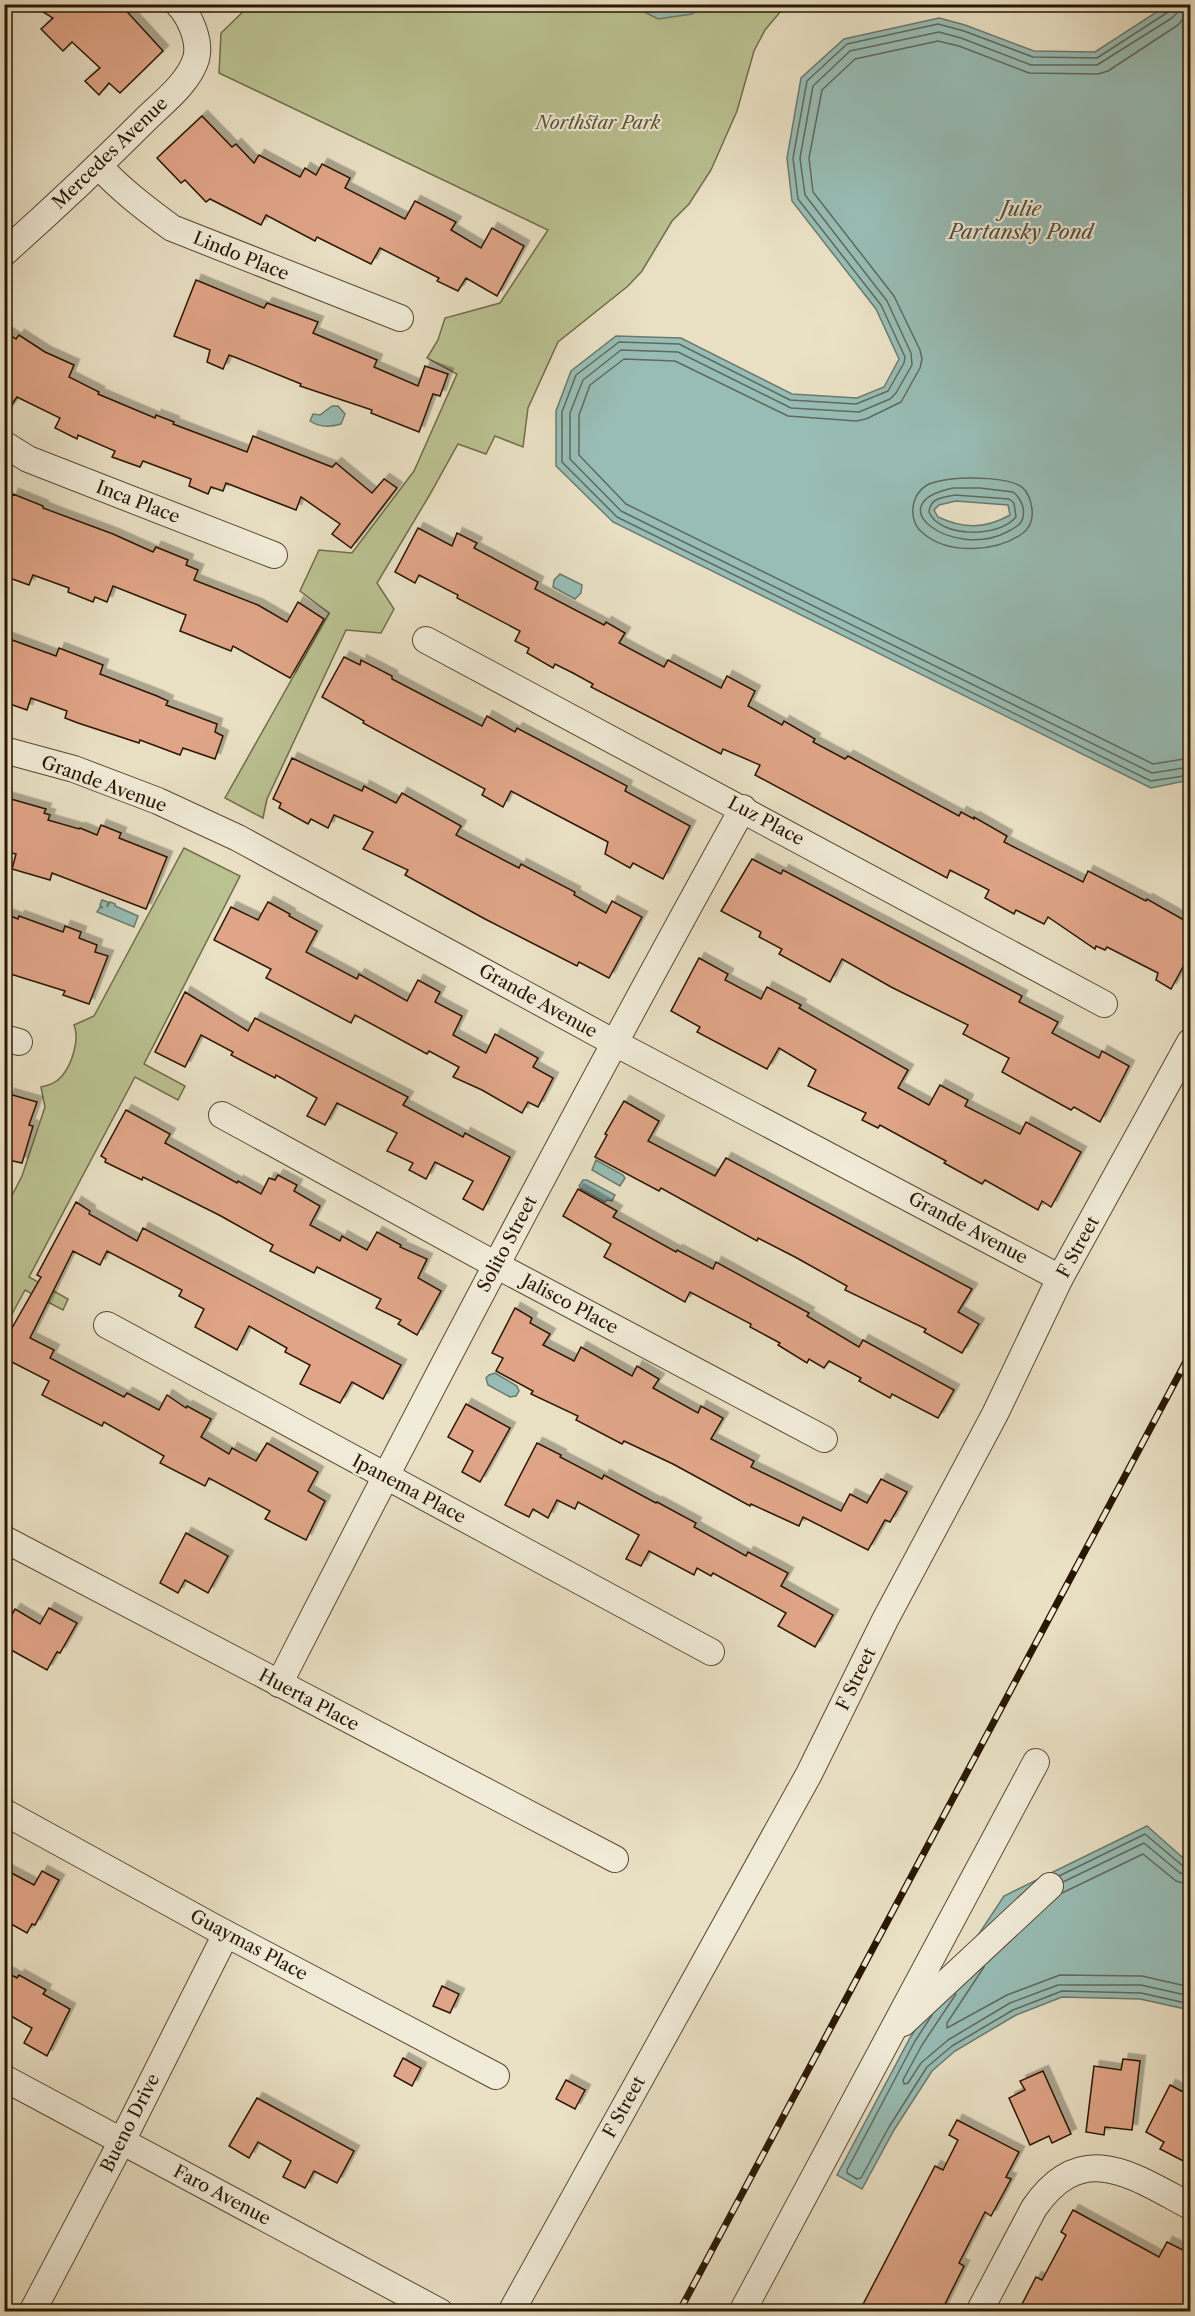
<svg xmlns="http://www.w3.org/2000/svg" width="1195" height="2316" viewBox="0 0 1195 2316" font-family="'Libre Caslon Text',serif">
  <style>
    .green { fill: #bbc292; stroke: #726c4a; stroke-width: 1.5 }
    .water { fill: #98bdb6; stroke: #6c7a6e; stroke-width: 1.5; fill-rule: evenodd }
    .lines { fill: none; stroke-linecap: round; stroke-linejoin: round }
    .shore { stroke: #606a5c; stroke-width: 1.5 }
    .building { fill: #e0a588; stroke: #291601; stroke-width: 1.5; filter: url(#shadow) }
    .minor-casing { stroke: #594932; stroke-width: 28 }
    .minor { stroke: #f1ecd9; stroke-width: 26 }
    .rail-casing { stroke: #291601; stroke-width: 7 }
    .rail { stroke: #f1ecd9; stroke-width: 4.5; stroke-dasharray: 14; stroke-linecap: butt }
    .labels { text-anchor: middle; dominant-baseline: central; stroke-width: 4.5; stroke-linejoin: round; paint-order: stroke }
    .park-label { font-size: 18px; font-style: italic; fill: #5c5234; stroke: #f1ecd9 }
    .street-label { font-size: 18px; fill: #291601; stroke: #f1ecd9 }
    .water-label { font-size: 20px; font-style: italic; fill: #505040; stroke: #f1ecd9 }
  </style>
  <defs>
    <filter id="shadow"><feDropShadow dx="5.5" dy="-5.5" stdDeviation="0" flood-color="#0004"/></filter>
  </defs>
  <rect width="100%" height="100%" fill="#eae1c5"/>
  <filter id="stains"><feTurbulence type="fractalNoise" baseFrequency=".00333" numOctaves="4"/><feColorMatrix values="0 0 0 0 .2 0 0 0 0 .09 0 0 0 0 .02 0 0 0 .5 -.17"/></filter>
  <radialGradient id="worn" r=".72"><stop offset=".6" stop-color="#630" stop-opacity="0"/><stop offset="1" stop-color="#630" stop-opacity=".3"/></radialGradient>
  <g class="green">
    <polygon points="250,5 791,5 781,11 765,30 754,51 737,111 711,170 689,204 672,221 642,271 628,286 558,342 528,408 523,447 495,436 486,454 458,444 429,496 377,583 394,609 381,633 346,630 267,799 263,818 225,798 329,613 300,591 319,550 352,553 414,471 457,374 427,358 438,340 445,318 500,303 548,230 219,73 221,33"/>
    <path d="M184,848L240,876L144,1064L185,1086L178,1100L135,1077L29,1277L68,1299L63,1310L25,1290L5,1327V1209L22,1176L45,1107L41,1087C50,1085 56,1083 62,1076C72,1064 80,1039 74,1025L94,1016Z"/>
  </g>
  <g class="water">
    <path d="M1169,4L1190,5V780L1151,788L613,522L556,466V411L571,371L616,336L681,338L792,394L857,398L884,387L899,359L876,309L792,201L787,158L801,78L844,39L939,18L965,25L1034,51L1095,52ZM956,501L1008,505L1010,515C985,529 964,529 938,517L934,510L939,505Z"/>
    <polygon points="631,5 705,5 692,14 658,19"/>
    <path d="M332,406H338L345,414L341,424C331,427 319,427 310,421L313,414L320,415Z"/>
    <polygon points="560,574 582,585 581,593 575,599 553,587 554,580"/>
    <polygon points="102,900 108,902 107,907 110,902 115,904 115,906 138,916 134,927 97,912 100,907 103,908 100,905"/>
    <polygon points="596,1160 623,1175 625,1178 620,1186 592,1170"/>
    <polygon points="583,1180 587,1180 615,1195 612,1201 607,1200 605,1202 581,1189 579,1186"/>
    <polygon points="495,1373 517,1386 519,1391 516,1396 510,1397 488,1385 486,1378 489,1375"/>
    <polygon points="1147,1826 1190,1864 1190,2010 1140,1999 1062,1997 1016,2015 955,2051 932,2071 894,2130 862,2189 837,2175 910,2038 1004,1896"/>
  </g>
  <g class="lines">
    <g class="shore">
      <polyline points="1171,4 1168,12 1097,58 1033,57 964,31 938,24 847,44 807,81 793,158 798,199 881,305 905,357 904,363 888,391 856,404 790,400 679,344 619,342 576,375 562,412 562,462 617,517 1151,781 1190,775"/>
      <polyline points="1178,4 1177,13 1172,18 1097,65 1031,65 961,38 939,32 850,51 813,86 800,158 805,195 887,301 911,353 912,365 896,393 890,399 859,412 791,408 678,352 621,350 583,380 570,413 570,459 621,511 1152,773 1190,767"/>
      <polyline points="1188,4 1185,17 1178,25 1108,71 1098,74 1029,73 959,46 938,41 855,59 822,90 809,158 813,192 894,296 920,350 922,359 920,368 901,402 866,419 856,421 788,416 675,361 624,359 590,385 579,415 579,455 626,504 1153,764 1190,758"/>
      <path d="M951,479C967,477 1011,477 1023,488C1029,494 1031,501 1032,509C1033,518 1031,527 1023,533C998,552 949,555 924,534C907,521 910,494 929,484C936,481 944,480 951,479Z"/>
      <path d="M953,488H980L1013,492C1021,498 1025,508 1023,517C1022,525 1014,528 1007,532C953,560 876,504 953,488Z"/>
      <path d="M955,495L1009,499L1014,503L1016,517C999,538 940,538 929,512C930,498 943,497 955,495Z"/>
      <polyline points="1059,1876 1145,1834 1184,1867 1190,1868"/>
      <polyline points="1063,1882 1144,1843 1180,1873 1190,1876"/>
      <polyline points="1062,1893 1143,1854 1176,1881 1190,1885"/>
      <polyline points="984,1967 947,2023 947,2028 1007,1995 1060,1975 1142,1976 1190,1987"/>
      <polyline points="956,1994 922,2045 903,2080 904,2084 908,2083 921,2063 948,2040 1010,2003 1058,1985 1141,1985 1190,1996"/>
      <polyline points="932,2015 915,2041 847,2170 847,2173 857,2179 861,2178 889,2127 927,2067 952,2046 1013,2010 1062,1991 1141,1993 1190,2004"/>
    </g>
  </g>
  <g class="building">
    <polygon points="30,4 120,4 163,51 120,93 109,83 99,95 85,81 100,68 72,42 63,51 41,29 53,18"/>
    <polygon points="202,116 232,147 236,144 254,163 259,155 300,177 305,168 316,175 322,164 350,178 345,188 405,219 415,201 456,222 451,230 481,248 492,228 524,246 497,296 466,278 458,291 437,281 439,278 380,248 371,264 317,237 315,241 266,215 261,225 210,199 206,202 185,180 181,183 157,158"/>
    <polygon points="196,280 264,308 267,303 318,322 313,333 377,360 374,367 418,386 425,366 448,374 440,396 433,394 419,432 371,413 372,410 300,386 301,384 237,358 229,355 223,369 207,362 210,350 174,336"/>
    <polygon points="4,331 16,339 19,335 45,352 74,365 69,377 99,392 98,394 155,418 156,415 174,422 173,424 247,452 253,436 332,467 336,463 372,493 384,479 397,488 351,548 332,534 340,524 301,497 296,510 226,483 223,491 211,487 208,494 189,486 191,479 143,461 140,467 112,457 115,451 78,435 77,439 55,428 60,418 17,397 4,416"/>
    <polygon points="13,494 43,506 43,508 113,534 153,552 156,547 188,560 186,565 198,570 194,580 258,605 287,622 298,602 324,619 290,678 233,646 231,651 180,631 186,615 113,586 107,602 95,597 93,602 68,592 69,588 33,575 29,585 4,576 4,515"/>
    <polygon points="418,528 452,546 457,533 477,543 474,548 538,582 535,589 604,625 606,622 625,633 619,643 664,667 668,660 721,688 727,676 755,691 748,706 782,725 784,721 815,739 813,742 845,759 848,756 959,816 961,812 974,819 974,817 1007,836 1004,842 1083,882 1088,871 1146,901 1147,899 1191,924 1191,952 1171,989 1156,980 1158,973 1107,947 1105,950 1096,946 1095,949 1048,917 1044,924 1016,910 1014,914 985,898 989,890 950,870 947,878 755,775 760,765 723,749 721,754 591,687 593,684 573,673 555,664 553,668 527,653 529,648 515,641 520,631 457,598 458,595 419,575 415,583 395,572"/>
    <polygon points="4,637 56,656 59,648 103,665 100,674 157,696 168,701 166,705 217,724 215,732 223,736 215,759 183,748 180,755 140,740 139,743 78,723 65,718 67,711 31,698 27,710 4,702"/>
    <polygon points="344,657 360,665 361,660 392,676 392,679 482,726 487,716 515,732 517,728 627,786 625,791 690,826 663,879 633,863 630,868 605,854 608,842 511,791 503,807 482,795 485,789 363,723 364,721 322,697"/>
    <polygon points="292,758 362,791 364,786 396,803 402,793 461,826 456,835 519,868 521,864 575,892 574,895 606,913 612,901 642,917 609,978 579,962 577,966 485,919 405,875 408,870 363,849 373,832 334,815 328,828 311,819 308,824 279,808 281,803 273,799"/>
    <polygon points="4,797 46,809 44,813 50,815 48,820 79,829 80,828 97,835 101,825 121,833 119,838 167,857 146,909 52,873 50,880 12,869 16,854 4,851"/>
    <polygon points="752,859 781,874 783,870 1022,996 1019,1002 1058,1022 1052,1033 1099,1058 1102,1051 1129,1066 1100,1122 1074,1107 1071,1110 1002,1072 1009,1058 963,1034 968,1025 891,987 842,959 830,982 779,954 782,949 759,937 761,932 721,911"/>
    <polygon points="268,902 290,914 289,916 317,931 306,952 357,979 359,974 407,1001 418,980 440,992 435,1002 462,1016 453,1035 486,1053 495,1034 538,1058 533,1067 553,1078 538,1107 528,1102 522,1113 482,1090 453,1077 459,1067 429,1051 427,1054 355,1015 351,1023 266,978 271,969 214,940 231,907 258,920"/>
    <polygon points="8,915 18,919 19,916 63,932 65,926 81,932 79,938 97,945 95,952 108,956 89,1004 63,995 65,991 4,972 4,927"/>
    <polygon points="699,958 728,974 725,980 761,999 767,987 801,1005 799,1008 908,1070 898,1088 929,1105 940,1085 968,1100 965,1106 1020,1134 1026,1122 1081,1152 1051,1207 1042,1201 1038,1210 985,1180 982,1184 944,1163 946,1161 880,1125 878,1128 862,1120 866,1113 808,1086 816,1070 779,1048 767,1069 697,1032 700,1027 671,1011"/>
    <polygon points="185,992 248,1031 255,1018 408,1097 403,1105 463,1137 465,1133 510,1157 483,1210 463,1199 473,1181 435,1162 426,1179 409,1170 413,1163 387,1151 397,1133 337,1103 325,1125 307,1116 317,1098 276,1075 275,1078 231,1055 233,1052 201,1035 185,1067 155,1052"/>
    <polygon points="9,1094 37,1102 29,1125 33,1126 22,1163 4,1159 4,1098 7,1099"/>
    <polygon points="624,1101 659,1121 648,1141 715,1176 726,1158 972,1289 958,1312 979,1324 962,1353 924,1332 926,1329 845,1290 847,1286 795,1257 758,1238 757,1241 661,1188 659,1191 595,1157 607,1135 605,1134"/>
    <polygon points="126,1110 170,1134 165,1143 237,1183 238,1181 261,1194 269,1178 275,1180 278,1175 297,1185 294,1191 320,1206 310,1225 340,1241 342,1236 367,1250 377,1232 401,1245 400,1247 427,1259 418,1278 441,1291 417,1335 398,1324 401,1320 376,1308 381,1299 317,1267 314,1273 270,1251 273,1245 219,1215 143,1177 142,1180 105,1162 106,1159 101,1156"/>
    <polygon points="578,1189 617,1211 613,1217 676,1252 677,1250 713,1269 716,1262 809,1313 807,1316 859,1347 863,1340 954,1390 938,1418 892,1394 890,1398 859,1381 861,1378 829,1361 824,1368 809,1359 807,1363 778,1345 780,1343 750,1327 751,1324 690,1292 685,1302 604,1257 611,1244 563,1216"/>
    <polygon points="76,1202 90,1211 89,1214 137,1241 143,1228 401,1365 383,1399 352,1382 340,1403 300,1384 310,1365 285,1352 287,1348 249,1326 237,1350 195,1327 204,1309 179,1296 182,1290 107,1251 100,1265 73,1251 30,1338 54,1350 50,1358 124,1397 127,1393 159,1410 167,1395 186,1408 187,1406 211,1419 201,1437 229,1454 232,1448 256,1461 267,1443 318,1472 308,1491 325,1501 306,1540 265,1519 270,1511 209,1478 205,1486 160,1463 164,1456 104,1422 102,1426 42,1395 49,1381 4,1358 4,1342 41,1277 37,1275"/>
    <polygon points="515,1308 532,1318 530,1323 550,1334 543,1345 574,1361 581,1347 632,1376 637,1366 659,1379 653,1388 698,1413 701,1406 723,1418 711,1439 754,1461 751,1467 841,1511 850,1494 867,1503 881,1479 907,1492 890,1522 885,1520 868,1550 803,1517 799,1526 751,1504 750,1506 673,1464 624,1441 622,1444 576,1420 578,1416 531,1394 533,1391 496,1371 503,1358 492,1353"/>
    <polygon points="466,1404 510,1428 480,1482 462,1472 473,1451 448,1437"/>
    <polygon points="537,1443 561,1455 560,1457 602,1479 604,1475 656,1503 657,1502 696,1523 694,1527 746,1556 748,1552 788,1573 781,1586 833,1615 815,1647 778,1626 786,1613 713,1573 711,1576 697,1568 694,1575 649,1551 641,1566 626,1559 639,1535 578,1502 575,1509 557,1500 548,1518 533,1509 529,1517 505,1505"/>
    <polygon points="186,1533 228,1556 208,1593 185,1580 178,1593 160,1583"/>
    <polygon points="49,1608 77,1623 60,1653 57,1652 47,1670 4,1646 4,1628 15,1609 40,1624"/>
    <polygon points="4,1869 34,1885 42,1871 59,1880 35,1925 32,1924 27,1933 4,1920"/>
    <polygon points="4,1971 17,1978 19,1975 46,1990 43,1994 70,2009 47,2056 24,2043 32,2028 4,2012"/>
    <polygon points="442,1986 459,1994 450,2013 433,2006"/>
    <polygon points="403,2058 421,2068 412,2086 394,2076"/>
    <polygon points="1123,2059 1140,2061 1132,2130 1105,2127 1104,2135 1086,2132 1094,2066 1121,2070"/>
    <polygon points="1043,2071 1071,2134 1052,2143 1049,2136 1030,2145 1009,2098 1025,2090 1020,2081"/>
    <polygon points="566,2080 585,2090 575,2109 556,2099"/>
    <polygon points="1170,2085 1191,2096 1191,2165 1160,2149 1164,2142 1146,2132"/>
    <polygon points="257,2098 354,2151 337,2183 314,2171 305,2188 283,2177 291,2161 258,2142 249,2158 229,2146"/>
    <polygon points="957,2120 1019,2152 1006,2177 1011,2179 1003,2194 991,2216 985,2212 959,2263 964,2266 941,2312 859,2312 935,2166 943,2170 958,2140 949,2135"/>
    <polygon points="1073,2210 1159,2257 1167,2242 1191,2254 1191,2312 1018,2312 1036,2277 1042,2280 1066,2235 1061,2232"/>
  </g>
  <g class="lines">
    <defs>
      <g id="minor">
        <path d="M99,166C121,190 146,209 172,228L400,318"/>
        <path d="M4,253C52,210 99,166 144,121C162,103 188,84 196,59C201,42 190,16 178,4"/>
        <polyline points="4,444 28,459 274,555"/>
        <polyline points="426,640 1104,1004"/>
        <polyline points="4,750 74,769 158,801 238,838 613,1042 1060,1278"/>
        <polyline points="4,1038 19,1042"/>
        <polyline points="222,1115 496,1265 824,1439"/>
        <polyline points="107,1325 711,1652"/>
        <polyline points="4,1539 615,1859"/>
        <path d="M279,1684C429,1390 583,1097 743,808"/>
        <polyline points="4,1812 217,1929 496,2076"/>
        <polyline points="903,2023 1050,1886"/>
        <polyline points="4,2078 440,2312"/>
        <polyline points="32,2312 122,2141 226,1934"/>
        <polyline points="511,2312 809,1774 885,1620 995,1414 1060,1278 1190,1042"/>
        <polyline points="742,2312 1036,1762"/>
        <path d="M979,2312L1034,2208C1082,2138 1133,2176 1190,2206"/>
      </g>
    </defs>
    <use href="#minor" class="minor-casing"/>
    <use href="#minor" class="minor"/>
    <defs>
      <polyline id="rail" points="679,2312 1190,1354"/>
    </defs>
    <use href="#rail" class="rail-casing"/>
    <use href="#rail" class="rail"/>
  </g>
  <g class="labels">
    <g class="park-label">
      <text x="598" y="123">Northstar Park</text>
    </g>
    <g class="street-label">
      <text transform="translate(110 153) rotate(-44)">Mercedes Avenue</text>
      <text transform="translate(241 256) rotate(22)">Lindo Place</text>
      <text transform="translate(138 502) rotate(21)">Inca Place</text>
      <text transform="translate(104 784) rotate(20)">Grande Avenue</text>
      <text transform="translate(766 821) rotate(28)">Luz Place</text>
      <text transform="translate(538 1001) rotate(29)">Grande Avenue</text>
      <text transform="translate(968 1228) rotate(28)">Grande Avenue</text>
      <text transform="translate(507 1244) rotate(-62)">Solito Street</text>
      <text transform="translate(1078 1247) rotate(-61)">F Street</text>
      <text transform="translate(570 1304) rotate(28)">Jalisco Place</text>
      <text transform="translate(409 1489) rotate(28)">Ipanema Place</text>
      <text transform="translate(856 1679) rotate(-64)">F Street</text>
      <text transform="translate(309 1700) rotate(28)">Huerta Place</text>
      <text transform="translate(249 1945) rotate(28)">Guaymas Place</text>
      <text transform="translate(624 2107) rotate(-61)">F Street</text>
      <text transform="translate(130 2123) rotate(-63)">Bueno Drive</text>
      <text transform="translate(222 2195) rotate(28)">Faro Avenue</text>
    </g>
    <g class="water-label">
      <text x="1021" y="209">Julie<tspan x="1021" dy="23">Partansky Pond</tspan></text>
    </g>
  </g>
  <rect width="1195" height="2316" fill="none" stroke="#eae1c5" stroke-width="24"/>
  <rect x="6" y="6" width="1183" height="2304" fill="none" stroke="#291601" stroke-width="3"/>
  <rect x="12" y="12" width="1171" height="2292" fill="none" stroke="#291601" stroke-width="1.5"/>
  <rect width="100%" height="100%" filter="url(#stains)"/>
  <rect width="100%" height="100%" fill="url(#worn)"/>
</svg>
